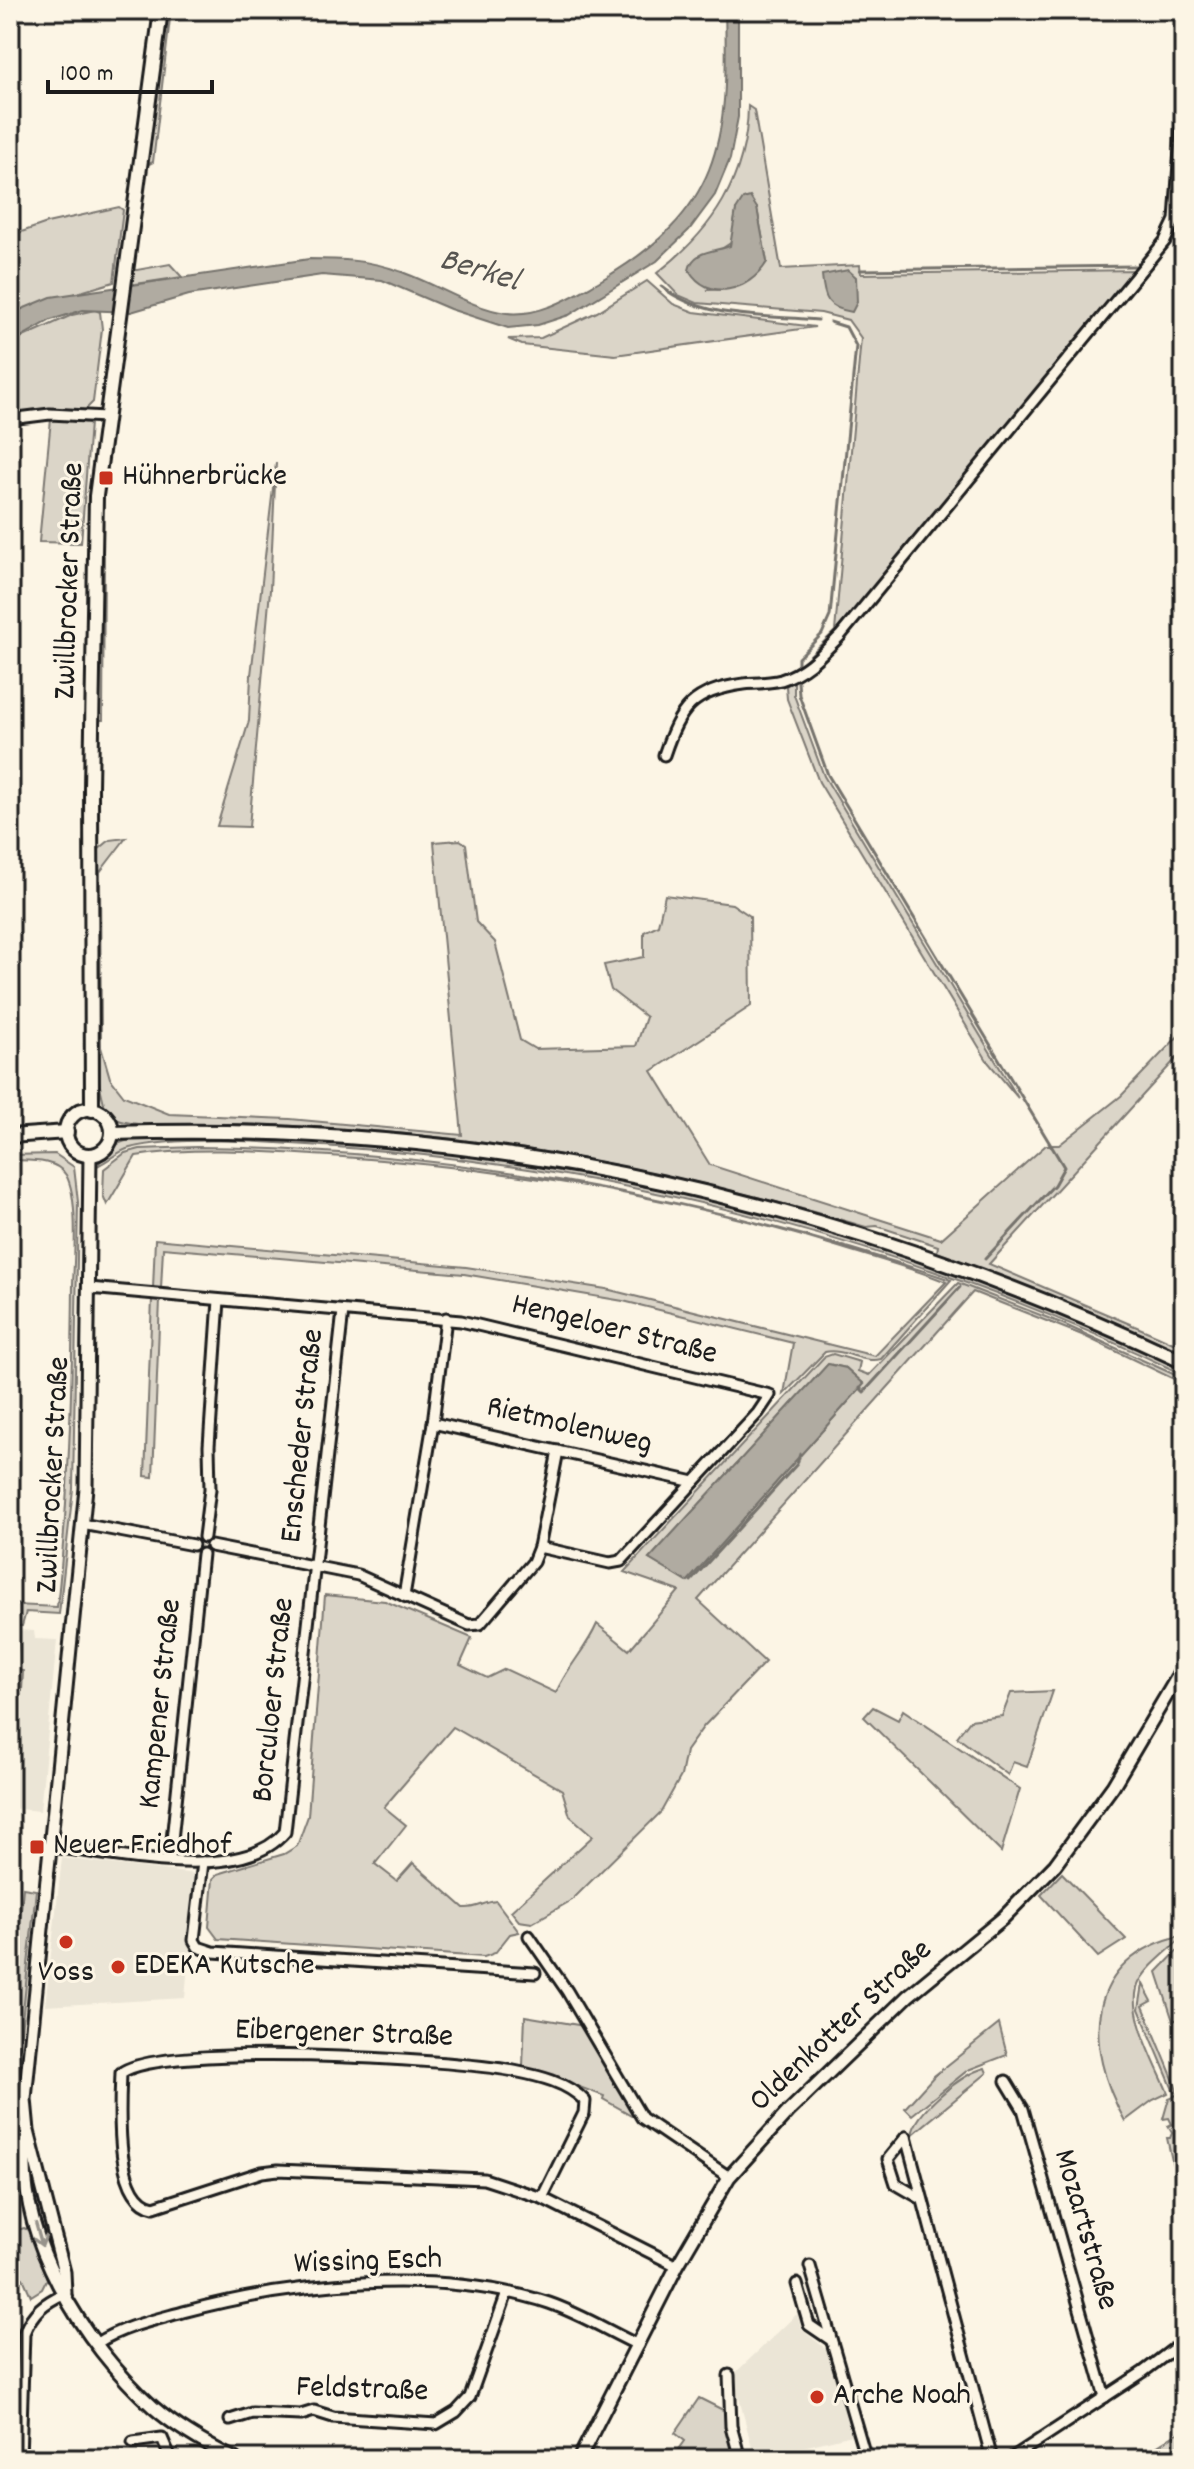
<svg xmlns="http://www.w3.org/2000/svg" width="1194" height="2469" viewBox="0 0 1194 2469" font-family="Dekko,sans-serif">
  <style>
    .built { fill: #ebe5d6 }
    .green { fill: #dbd5c8; stroke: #7c7872; stroke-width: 2; fill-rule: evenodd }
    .water { fill: #b0aba1; stroke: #75726c; stroke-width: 2 }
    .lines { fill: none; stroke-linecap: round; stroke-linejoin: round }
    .stream { stroke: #75726c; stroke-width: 3 }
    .minor-casing { stroke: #1c1c1c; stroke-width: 15 }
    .tertiary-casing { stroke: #1c1c1c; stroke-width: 17 }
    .secondary-casing { stroke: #1c1c1c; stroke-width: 18 }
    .minor { stroke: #fcf5e5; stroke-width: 9 }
    .tertiary { stroke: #fcf5e5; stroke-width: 11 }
    .secondary { stroke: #fcf5e5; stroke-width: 12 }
    .oneway { stroke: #97938b }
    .poi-dot { fill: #c8321e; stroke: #fcf5e5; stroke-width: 3 }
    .labels { text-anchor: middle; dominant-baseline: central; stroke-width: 6; stroke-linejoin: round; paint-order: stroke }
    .poi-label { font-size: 32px; fill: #1c1c1c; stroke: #fcf5e5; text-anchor: start }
    .street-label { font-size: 32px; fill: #1c1c1c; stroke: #fcf5e5 }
    .water-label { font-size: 34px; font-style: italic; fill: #575551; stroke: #fcf5e5 }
  </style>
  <rect width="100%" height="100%" fill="#fcf5e5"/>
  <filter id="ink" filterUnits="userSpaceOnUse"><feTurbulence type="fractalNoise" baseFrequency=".0125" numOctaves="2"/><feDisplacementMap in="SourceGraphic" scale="16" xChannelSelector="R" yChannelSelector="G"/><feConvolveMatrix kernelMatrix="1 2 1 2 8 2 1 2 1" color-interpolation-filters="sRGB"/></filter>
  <g filter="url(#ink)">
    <g class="built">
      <polygon points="19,1630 34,1631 35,1639 57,1640 40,1811 10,1808"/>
      <polygon points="62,1858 196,1874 185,1998 45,2006"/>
      <polygon points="797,2314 802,2330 829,2351 852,2435 755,2459 733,2375"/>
    </g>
    <g class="green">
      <polygon points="166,10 171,10 153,162 145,166 161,48 164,46"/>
      <path d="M748,106L754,110L781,269L860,265L861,274L1136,270L867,604L804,667V661L835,631L861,338L848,320L821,313L697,303L678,295L657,273C713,230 747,178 748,106ZM757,208L767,262C748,282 735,290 708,290L720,250L732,242L736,210Z"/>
      <polygon points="119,207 123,210 114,282 10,313 10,236 47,223"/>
      <polygon points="170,264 182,277 129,285 131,271"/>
      <polygon points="647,281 673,304 694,312 815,327 615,355 522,345 508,339 541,338 597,312"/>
      <polygon points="95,310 100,312 102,329 93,402 85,410 10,415 10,343 72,315"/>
      <polygon points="51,419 90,423 81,543 39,542"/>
      <polygon points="276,463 270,590 249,827 217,826 249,721 251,675"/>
      <polygon points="104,556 103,720 98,720 99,560"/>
      <polygon points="794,681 794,695 824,776 1018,1098 988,1062 819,782 787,699 786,686"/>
      <path d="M126,838L100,872L101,1047L110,1078L124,1096L169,1114L290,1119L462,1135L434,842L460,840L466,844L476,922L495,942L520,1040L535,1049L636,1046L646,1017L611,990L604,965L644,957V932L658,925L665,895L732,904L750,916L751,1006L652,1071L710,1165L941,1239L1046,1145H1059L1121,1096L1184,1030V1050L989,1264L1158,1336L1184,1348V1354L1089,1311L937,1252L938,1246L877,1226L866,1227C706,1180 540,1144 373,1131C323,1127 272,1124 222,1124C189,1123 144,1131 113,1118L105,1108L99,1082L98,850L110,840Z"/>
      <path d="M201,1134L406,1145L586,1171L789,1217L1019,1293L1184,1366V1375C918,1247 631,1168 336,1147C278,1143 186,1134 130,1148C118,1151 110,1160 99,1165C104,1131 175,1136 201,1134Z"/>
      <path d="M196,1147C455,1149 706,1198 951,1280L881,1359C863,1364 844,1348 825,1352L784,1394L793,1343L623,1301L464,1274L163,1248L161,1289H153L155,1239L466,1267L606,1289L875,1356L946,1282C913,1268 877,1259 842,1248C677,1196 503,1168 330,1156C266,1152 200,1146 136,1156L107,1205L103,1195L104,1169L125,1153L140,1149Z"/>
      <path d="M55,1154L74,1167L78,1202L73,1489L59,1614L26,1612L22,1626H15L14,1636L18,1637L16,1670L23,1671L22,1691H15L10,1752H14L10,1780V1625H13L15,1605L57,1607C69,1499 72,1393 73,1284C74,1258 79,1198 66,1175C56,1158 27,1161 10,1160V1155Z"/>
      <path d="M958,1283L1061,1323L1184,1379V1384L1082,1335L973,1292L698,1600L765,1662L704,1726L686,1751L681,1776L661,1812L572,1900L532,1923L519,1921L511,1911L593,1836L570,1816L562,1790L453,1727L384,1807L406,1825L375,1864L397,1881L413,1863L464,1908C477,1909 484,1902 496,1901L519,1932L510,1934L495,1953L484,1957L218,1939L209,1927L213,1879L218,1874L284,1854L297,1846L308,1816L325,1595L385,1601L472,1638L460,1665L487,1678L505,1669L556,1693C566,1668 586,1650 597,1624L629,1650L679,1591L624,1572L824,1357L833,1354L860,1362L858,1371L869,1375ZM828,1364L846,1368L864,1384L688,1581L649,1559Z"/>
      <polygon points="152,1299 160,1300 153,1477 145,1476"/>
      <polygon points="1053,1691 1027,1767 1013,1762 1008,1775 957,1737 970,1720 1002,1716 1011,1693"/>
      <polygon points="873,1707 898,1720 903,1710 1020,1789 1001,1852 864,1717"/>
      <polygon points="1062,1873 1126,1939 1098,1957 1041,1895"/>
      <polygon points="23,1888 36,1890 13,2106 10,2107 10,1921 20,1921"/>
      <path d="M1184,1935C1171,1950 1150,1963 1140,1981C1124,2008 1157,2066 1168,2093L1153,2100L1125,2121C1082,2045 1084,1957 1184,1935Z"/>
      <polygon points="1184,1944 1184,2017 1173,2021 1157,1972"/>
      <polygon points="1143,1984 1152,2001 1143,2006 1174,2081 1177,2091 1174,2092 1139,2009"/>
      <polygon points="525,2016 584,2026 638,2115 635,2117 603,2099 604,2096 523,2066"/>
      <polygon points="999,2024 1007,2055 968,2070 912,2115 905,2108 934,2076"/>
      <path d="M985,2068L987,2073L912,2135C915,2113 960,2074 985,2068Z"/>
      <polygon points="1184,2092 1184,2216 1167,2138 1170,2138 1172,2133 1168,2126 1172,2124 1169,2118 1163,2119 1169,2098"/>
      <polygon points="24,2228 34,2233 47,2279 42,2289 31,2296 23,2278 17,2276 17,2230"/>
      <polygon points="699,2398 725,2411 735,2459 672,2459 685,2441 675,2433"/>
      <polygon points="1184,2429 1184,2459 1144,2459 1142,2456"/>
    </g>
    <g class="water">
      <path d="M725,10H738V117L730,159L715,195L689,230L657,261L569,315L538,325L508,328L450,309L382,280L322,275L189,295L131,312L83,310L51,320L10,343V314L51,297L309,259C341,259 369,260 399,271C435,283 470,308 507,313C540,317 571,297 598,282C721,211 729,143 725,10Z"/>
      <path d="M750,197L757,208L767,262C749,292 708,302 689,270C693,250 714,252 730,246L736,210L743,199Z"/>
      <path d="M848,270L856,277L857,302L852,312C827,308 824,299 822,275Z"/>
      <polygon points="828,1364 846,1368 864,1384 687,1582 649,1559"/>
    </g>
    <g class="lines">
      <g class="stream">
        <polyline points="860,270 1135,266"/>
        <path d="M661,286C702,320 767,315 818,320"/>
        <polyline points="798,669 798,658 822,634 830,616 856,346 846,327 830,322"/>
        <polyline points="798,682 799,695 828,775 1064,1167 1054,1185 985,1259"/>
        <polyline points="860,1388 864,1392 960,1287"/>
        <polyline points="691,1581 797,1464 800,1454"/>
      </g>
      <defs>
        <g id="minor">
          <polyline points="10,419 50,414 106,417"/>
          <path d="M664,755C680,708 692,691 744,684C756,683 770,683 781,680C806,672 822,654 840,636L1165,241L1175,220L1184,91"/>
          <polyline points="89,1288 461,1321 770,1395 758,1413 621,1561 610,1563 539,1547 533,1562 480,1624 469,1625 358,1575 211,1546"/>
          <polyline points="433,1423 694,1482"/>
          <polyline points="82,1524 193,1545"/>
          <polyline points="204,1537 210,1489 209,1446 219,1300"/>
          <polyline points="539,1547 558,1451"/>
          <polyline points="404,1596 433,1423 446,1318"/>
          <path d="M49,1847C112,1852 240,1886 285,1832L343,1311"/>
          <polyline points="170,1859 202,1554"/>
          <polyline points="203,1862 194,1940 198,1947 213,1952 535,1973"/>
          <polyline points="529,1936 567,1991 642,2118 729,2177"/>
          <polyline points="1006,2081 1023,2109 1105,2397"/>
          <polyline points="10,2130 27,2126"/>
          <polyline points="906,2137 992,2459"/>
          <polyline points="906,2137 888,2159 896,2184 922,2199"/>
          <path d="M542,2198L584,2113L585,2101C567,2082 539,2076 514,2071C454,2059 161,2042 121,2073C120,2105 113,2200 154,2207L262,2172L278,2170L484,2179L542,2198L677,2266"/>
          <polyline points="810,2266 866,2459"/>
          <polyline points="797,2284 809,2325 831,2340"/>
          <path d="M97,2343C122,2327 154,2320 183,2312C294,2282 438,2267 549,2303C581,2314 608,2331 638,2345"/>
          <polyline points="729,2375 731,2426 740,2459"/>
          <polyline points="230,2420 252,2413 301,2415 314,2411 333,2417 436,2424 456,2412 470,2397 507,2293"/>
          <polyline points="133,2442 162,2438 171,2459"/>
          <path d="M20,2459L24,2333C33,2311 44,2303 65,2293"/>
          <polyline points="1010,2459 1143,2372 1184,2341"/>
        </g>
        <g id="tertiary">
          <path d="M27,2135C12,2233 84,2345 153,2407C177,2428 207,2445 235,2459"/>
          <polyline points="65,2293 64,2272 28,2131 25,2099 86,1488 90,1155"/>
          <polyline points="579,2459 677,2266 729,2177 788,2112 908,1996 1002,1919 1055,1865 1113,1786 1184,1666"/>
        </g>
        <g id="secondary">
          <circle cx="89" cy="1132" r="23"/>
          <polyline points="92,1110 91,788 96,496 161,10"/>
          <path d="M112,1133C492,1120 842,1201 1184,1362"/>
          <polyline points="10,1136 67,1132"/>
        </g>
      </defs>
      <use href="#minor" class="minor-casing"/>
      <use href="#tertiary" class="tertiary-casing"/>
      <use href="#secondary" class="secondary-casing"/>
      <use href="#minor" class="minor"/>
      <use href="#tertiary" class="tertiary"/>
      <use href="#secondary" class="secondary"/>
    </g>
    <defs><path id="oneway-shaft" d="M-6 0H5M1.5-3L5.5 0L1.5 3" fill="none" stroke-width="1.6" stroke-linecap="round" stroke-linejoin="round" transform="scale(2)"/></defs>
    <use class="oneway" href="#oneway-shaft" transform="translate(39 2235) rotate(74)"/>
  </g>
  <g class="poi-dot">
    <rect x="98" y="470" width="16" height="16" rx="4"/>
    <rect x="29" y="1839" width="16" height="16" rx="4"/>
    <circle cx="66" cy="1942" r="8"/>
    <circle cx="118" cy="1967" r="8"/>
    <circle cx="817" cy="2397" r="8"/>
  </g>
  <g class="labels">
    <g class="poi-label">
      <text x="122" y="478">Hühnerbrücke</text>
      <text x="53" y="1847">Neuer Friedhof</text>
      <text x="134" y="1967">EDEKA Kutsche</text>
      <text x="66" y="1974" text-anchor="middle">Voss</text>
      <text x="833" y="2397">Arche Noah</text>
    </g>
    <g class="street-label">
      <text transform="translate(71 581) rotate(-88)">Zwillbrocker Straße</text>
      <text transform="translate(614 1331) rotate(14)">Hengeloer Straße</text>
      <text transform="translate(569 1427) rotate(13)">Rietmolenweg</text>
      <text transform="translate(304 1436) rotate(-84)">Enscheder Straße</text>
      <text transform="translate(55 1475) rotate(-87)">Zwillbrocker Straße</text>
      <text transform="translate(275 1700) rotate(-84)">Borculoer Straße</text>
      <text transform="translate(162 1704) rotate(-84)">Kampener Straße</text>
      <text transform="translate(842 2027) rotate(-43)">Oldenkotter Straße</text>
      <text transform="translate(344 2035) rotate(2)">Eibergener Straße</text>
      <text transform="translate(1084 2230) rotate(74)">Mozartstraße</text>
      <text transform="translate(368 2263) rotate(-2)">Wissing Esch</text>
      <text transform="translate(362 2391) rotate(2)">Feldstraße</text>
    </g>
    <g class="water-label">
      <text transform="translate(479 272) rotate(17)">Berkel</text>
    </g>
  </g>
  <rect width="1194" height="2469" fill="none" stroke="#fcf5e5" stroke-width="40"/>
  <rect x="20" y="20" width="1154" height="2429" fill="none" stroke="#1c1c1c" stroke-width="3" filter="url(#ink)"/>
  <path d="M48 80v12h164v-12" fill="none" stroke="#1c1c1c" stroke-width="4"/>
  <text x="60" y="80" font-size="24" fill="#1c1c1c" stroke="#fcf5e5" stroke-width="6" paint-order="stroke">100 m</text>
</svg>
